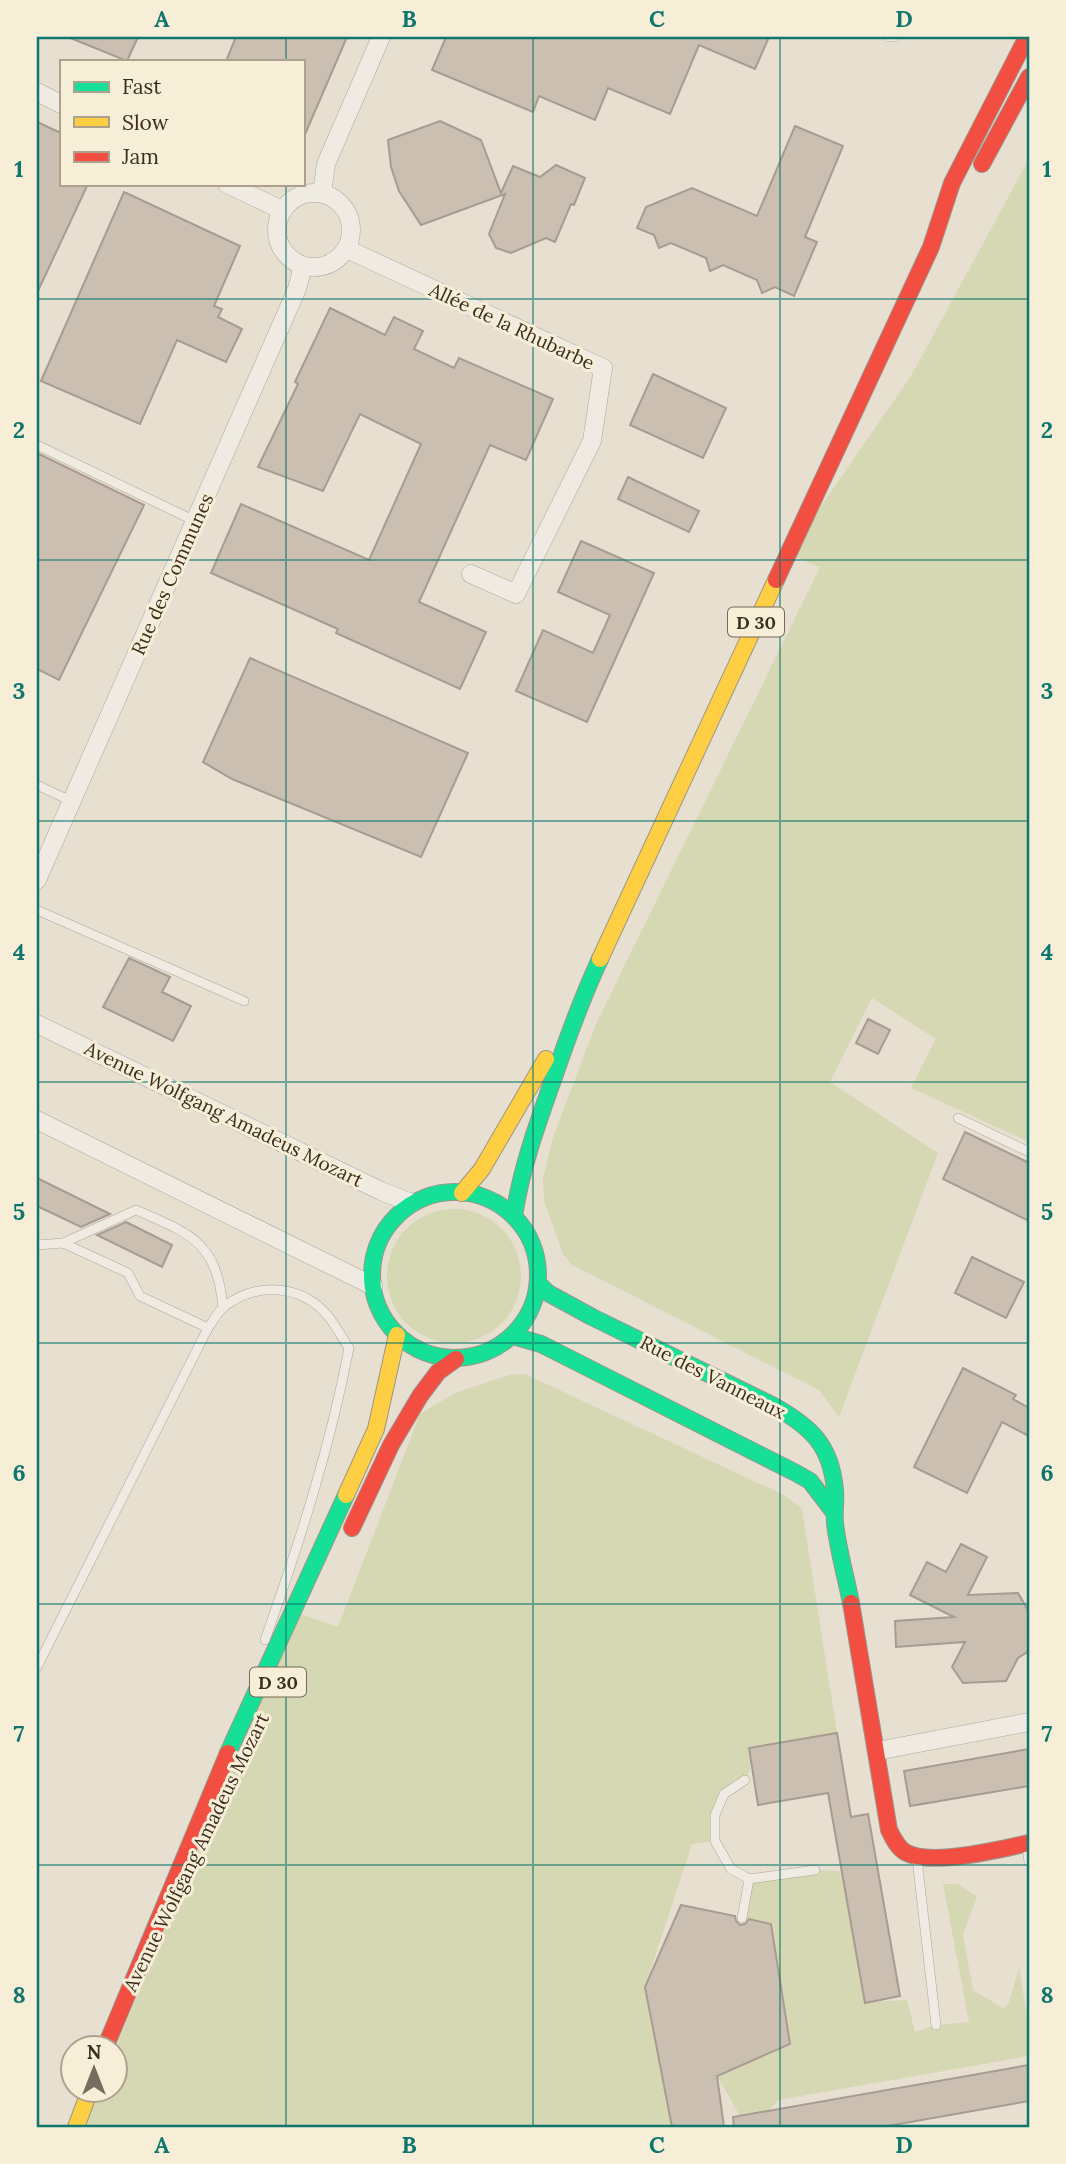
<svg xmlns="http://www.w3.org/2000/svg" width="1066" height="2164" viewBox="0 0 1066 2164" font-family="Lora,serif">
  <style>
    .green { fill: #d6d7b3 }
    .building { fill: #cbbfb2; stroke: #a89c90; stroke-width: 2 }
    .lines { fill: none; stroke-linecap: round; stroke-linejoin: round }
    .lane-casing { stroke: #ada599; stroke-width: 10 }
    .street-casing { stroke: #ada599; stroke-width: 19 }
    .fast-casing { stroke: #9c958a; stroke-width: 18 }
    .slow-casing { stroke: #9c958a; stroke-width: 18 }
    .jam-casing { stroke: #9c958a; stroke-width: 18 }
    .lane { stroke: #efebe3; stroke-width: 9 }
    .street { stroke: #efebe3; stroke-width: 18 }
    .fast { stroke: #16e098; stroke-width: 16 }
    .slow { stroke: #ffcf43; stroke-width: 16 }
    .jam { stroke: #f24e42; stroke-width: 16 }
    .grid { fill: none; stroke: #0f766e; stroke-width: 2; stroke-opacity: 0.55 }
    .labels { text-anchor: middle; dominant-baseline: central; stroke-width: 6; stroke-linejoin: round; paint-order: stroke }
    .shield { fill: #f7eed8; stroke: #756857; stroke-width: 2 }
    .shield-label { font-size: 18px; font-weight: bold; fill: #3d2e20 }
    .street-label { font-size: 19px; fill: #3d2e20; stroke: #f7eed8 }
    .neatline { fill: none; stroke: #0f766e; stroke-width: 2.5 }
    .grid-label { font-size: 23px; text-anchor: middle; font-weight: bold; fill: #0f766e }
  </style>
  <rect width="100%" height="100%" fill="#e7e0d1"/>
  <g class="green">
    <polygon points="1029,159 1029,1142 911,1088 936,1039 872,998 830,1082 938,1153 839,1417 819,1390 572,1265 563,1254 544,1201 543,1179 552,1140 596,1024 820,567 788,554 911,376"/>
    <circle cx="454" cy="1276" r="67"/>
    <path d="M525,1374L784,1495L802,1509L837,1733L749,1749C753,1784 746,1773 725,1793C713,1805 715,1826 715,1841L692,1844L645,1987L672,2127H81L96,2091L116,2090V2048L294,1612L338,1627L420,1414L455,1393L509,1375Z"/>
    <polygon points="815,1870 842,1871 865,2002 907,2000 915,2032 936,2025 969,2022 943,1884 958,1884 977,1897 963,1934 973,1990 1003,2008 1009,2002 1019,1968 1026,2010 1029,2012 1029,2056 778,2100 768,2111 740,2116 717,2076 790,2044 771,1924 742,1918 749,1879"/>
  </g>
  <g class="building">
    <polygon points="68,37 138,37 127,61"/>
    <polygon points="236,37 347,37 303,139 303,61 226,61"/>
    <polygon points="446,37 769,37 755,69 699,45 670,114 608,88 595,120 539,96 533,112 432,70"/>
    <polygon points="440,121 481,140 501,193 513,166 540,177 556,165 585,178 574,205 571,204 555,242 546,238 511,253 496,248 489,234 505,194 421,225 399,191 391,167 388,140"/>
    <polygon points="37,122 61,133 61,184 88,184 37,293"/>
    <polygon points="795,126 843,146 805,237 817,242 794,296 775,287 762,293 757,280 723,265 710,271 706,258 671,243 659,248 654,235 637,228 646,207 692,188 757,216"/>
    <polygon points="124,192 240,246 214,306 222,309 218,317 242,329 226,362 177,340 140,424 41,381"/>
    <polygon points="330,308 385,335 394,317 423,331 414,349 454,368 459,358 553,399 526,460 490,445 419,602 486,632 460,689 336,633 338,629 211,573 241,504 369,560 421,444 360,414 323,491 258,467 298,384 295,382"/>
    <polygon points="653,374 726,408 703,458 630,425"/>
    <polygon points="37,453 144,505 59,680 37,669"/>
    <polygon points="628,477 699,511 689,532 618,499"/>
    <polygon points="581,541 654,573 587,722 516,691 543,630 593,653 610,615 558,592"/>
    <polygon points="250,658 468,753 421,857 232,779 203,762"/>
    <polygon points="129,958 170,977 162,992 191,1006 173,1041 103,1007"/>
    <polygon points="868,1019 890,1030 878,1054 856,1043"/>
    <polygon points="965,1132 1029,1163 1029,1221 943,1179"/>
    <polygon points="37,1178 110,1214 81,1227 37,1206"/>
    <polygon points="126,1222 172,1245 162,1267 97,1235"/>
    <polygon points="972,1257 1024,1282 1006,1318 955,1293"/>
    <polygon points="963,1368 1016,1395 1013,1399 1029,1408 1029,1436 1002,1422 967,1493 914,1467"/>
    <polygon points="961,1544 987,1557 968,1595 1018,1593 1029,1612 1029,1651 1018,1658 1006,1681 963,1683 952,1667 965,1642 896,1647 895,1621 954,1617 910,1595 927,1562 946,1572"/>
    <polygon points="837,1733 851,1817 868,1814 900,1996 865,2003 828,1793 758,1805 749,1748"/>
    <polygon points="1029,1749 1029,1786 910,1806 904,1771"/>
    <polygon points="681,1905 735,1916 736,1921 740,1925 745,1924 749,1919 771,1924 790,2044 717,2076 724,2127 672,2127 645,1987"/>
    <polygon points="1029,2065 1029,2101 882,2127 734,2127 733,2117"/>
  </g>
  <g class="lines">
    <defs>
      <g id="lane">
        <polyline points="888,37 895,37"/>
        <polyline points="37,445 195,521"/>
        <polyline points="37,785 71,801"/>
        <polyline points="37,910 244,1001"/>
        <polyline points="958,1118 1029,1152"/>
        <path d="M63,1243L136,1210C191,1234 217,1242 223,1308"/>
        <polyline points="37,1245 63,1243 128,1273 140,1296 208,1328 37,1667"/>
        <path d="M208,1328C213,1321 218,1311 225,1306C257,1282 301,1284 328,1316C336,1326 342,1338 349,1348C330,1448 299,1544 265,1640"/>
        <polyline points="1027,1846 1029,1862"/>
        <polyline points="917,1859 936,2025"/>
        <polyline points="749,1879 815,1870"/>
        <polyline points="742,1918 749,1879 731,1869 715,1841 715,1815 724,1794 745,1780"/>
      </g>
      <g id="street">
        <polyline points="37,92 61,104"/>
        <polyline points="227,184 282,210"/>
        <circle cx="314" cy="230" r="37"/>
        <polyline points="322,193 326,164 381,37"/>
        <polyline points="347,249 603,368 592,441 516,594 471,574"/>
        <polyline points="37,880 297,289 303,266"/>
        <polyline points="37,1024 381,1191 412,1203"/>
        <polyline points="37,1120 373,1286"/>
        <polyline points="877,1751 1029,1722"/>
      </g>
      <g id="fast">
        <circle cx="455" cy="1275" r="83"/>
        <path d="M514,1216C521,1169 537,1125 553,1080C567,1039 582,998 600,959"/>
        <path d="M539,1284L548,1293L592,1317L774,1406C811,1427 831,1445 835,1490C836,1501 834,1512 835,1523C838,1550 846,1577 851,1603"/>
        <polyline points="513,1336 541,1344 796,1473 810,1481 833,1511"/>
        <polyline points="228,1753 346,1495"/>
      </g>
      <g id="slow">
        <polyline points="600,959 776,580"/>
        <polyline points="462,1193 482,1169 546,1059"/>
        <polyline points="346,1495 376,1429 397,1335"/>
        <polyline points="76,2127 90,2090"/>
      </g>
      <g id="jam">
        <polyline points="982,164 1029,77"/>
        <polyline points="776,580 931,247 952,183 1027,37"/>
        <polyline points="352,1528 391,1445 420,1396 438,1372 456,1359"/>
        <path d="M851,1603L889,1830C893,1838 897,1847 905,1852C930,1867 1001,1849 1029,1843"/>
        <polyline points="105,2048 228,1753"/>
      </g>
    </defs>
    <use href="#lane" class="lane-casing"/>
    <use href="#street" class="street-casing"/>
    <use href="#fast" class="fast-casing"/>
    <use href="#slow" class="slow-casing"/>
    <use href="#jam" class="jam-casing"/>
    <use href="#lane" class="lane"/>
    <use href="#street" class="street"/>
    <use href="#fast" class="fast"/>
    <use href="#slow" class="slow"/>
    <use href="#jam" class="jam"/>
  </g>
  <path class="grid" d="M286,37V61M533,37V2127M780,37V2127M286,184V2127M37,299H1029M37,560H1029M37,821H1029M37,1082H1029M37,1343H1029M37,1604H1029M37,1865H1029"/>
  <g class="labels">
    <g class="shield">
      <rect x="728" y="607.5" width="56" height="29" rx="5"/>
      <rect x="250" y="1667.5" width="56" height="29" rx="5"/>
    </g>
    <g class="shield-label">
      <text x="756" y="622">D 30</text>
      <text x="278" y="1682">D 30</text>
    </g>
    <g class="street-label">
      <text transform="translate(512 326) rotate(25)">Allée de la Rhubarbe</text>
      <text transform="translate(172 574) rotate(-66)">Rue des Communes</text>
      <text transform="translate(224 1114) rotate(26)">Avenue Wolfgang Amadeus Mozart</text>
      <text transform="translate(713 1377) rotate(27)">Rue des Vanneaux</text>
      <text transform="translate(196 1852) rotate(-64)">Avenue Wolfgang Amadeus Mozart</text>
    </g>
  </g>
  <rect width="1066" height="2164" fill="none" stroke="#f7eed8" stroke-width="77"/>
  <rect x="60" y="60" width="245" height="126" fill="#f7eed8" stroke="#ada18e" stroke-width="2"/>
  <rect x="74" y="82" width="35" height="10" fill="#16e098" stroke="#ada18e" stroke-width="2"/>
  <text x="122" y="94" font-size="21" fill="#3d2e20">Fast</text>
  <rect x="74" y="117" width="35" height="10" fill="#ffcf43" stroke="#ada18e" stroke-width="2"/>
  <text x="122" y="130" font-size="21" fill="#3d2e20">Slow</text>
  <rect x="74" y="152" width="35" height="10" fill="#f24e42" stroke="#ada18e" stroke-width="2"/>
  <text x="122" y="164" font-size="21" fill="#3d2e20">Jam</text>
  <g transform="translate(94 2069)"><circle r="33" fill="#f7eed8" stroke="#ada18e" stroke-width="2"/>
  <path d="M0-5L12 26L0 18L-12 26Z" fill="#786c5e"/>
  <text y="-10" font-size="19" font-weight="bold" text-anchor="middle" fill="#3d2e20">N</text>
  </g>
  <rect x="38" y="38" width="990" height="2088" class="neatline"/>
  <g class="grid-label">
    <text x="162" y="27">A</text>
    <text x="409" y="27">B</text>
    <text x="657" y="27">C</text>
    <text x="904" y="27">D</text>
    <text x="19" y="177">1</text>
    <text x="1047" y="177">1</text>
    <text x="19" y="438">2</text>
    <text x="1047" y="438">2</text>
    <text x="19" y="699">3</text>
    <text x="1047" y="699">3</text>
    <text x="19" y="960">4</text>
    <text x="1047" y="960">4</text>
    <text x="19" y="1220">5</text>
    <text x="1047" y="1220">5</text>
    <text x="19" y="1481">6</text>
    <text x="1047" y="1481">6</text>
    <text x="19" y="1742">7</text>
    <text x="1047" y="1742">7</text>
    <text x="19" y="2003">8</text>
    <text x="1047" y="2003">8</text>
    <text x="162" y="2153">A</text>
    <text x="409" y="2153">B</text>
    <text x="657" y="2153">C</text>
    <text x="904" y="2153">D</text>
  </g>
</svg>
